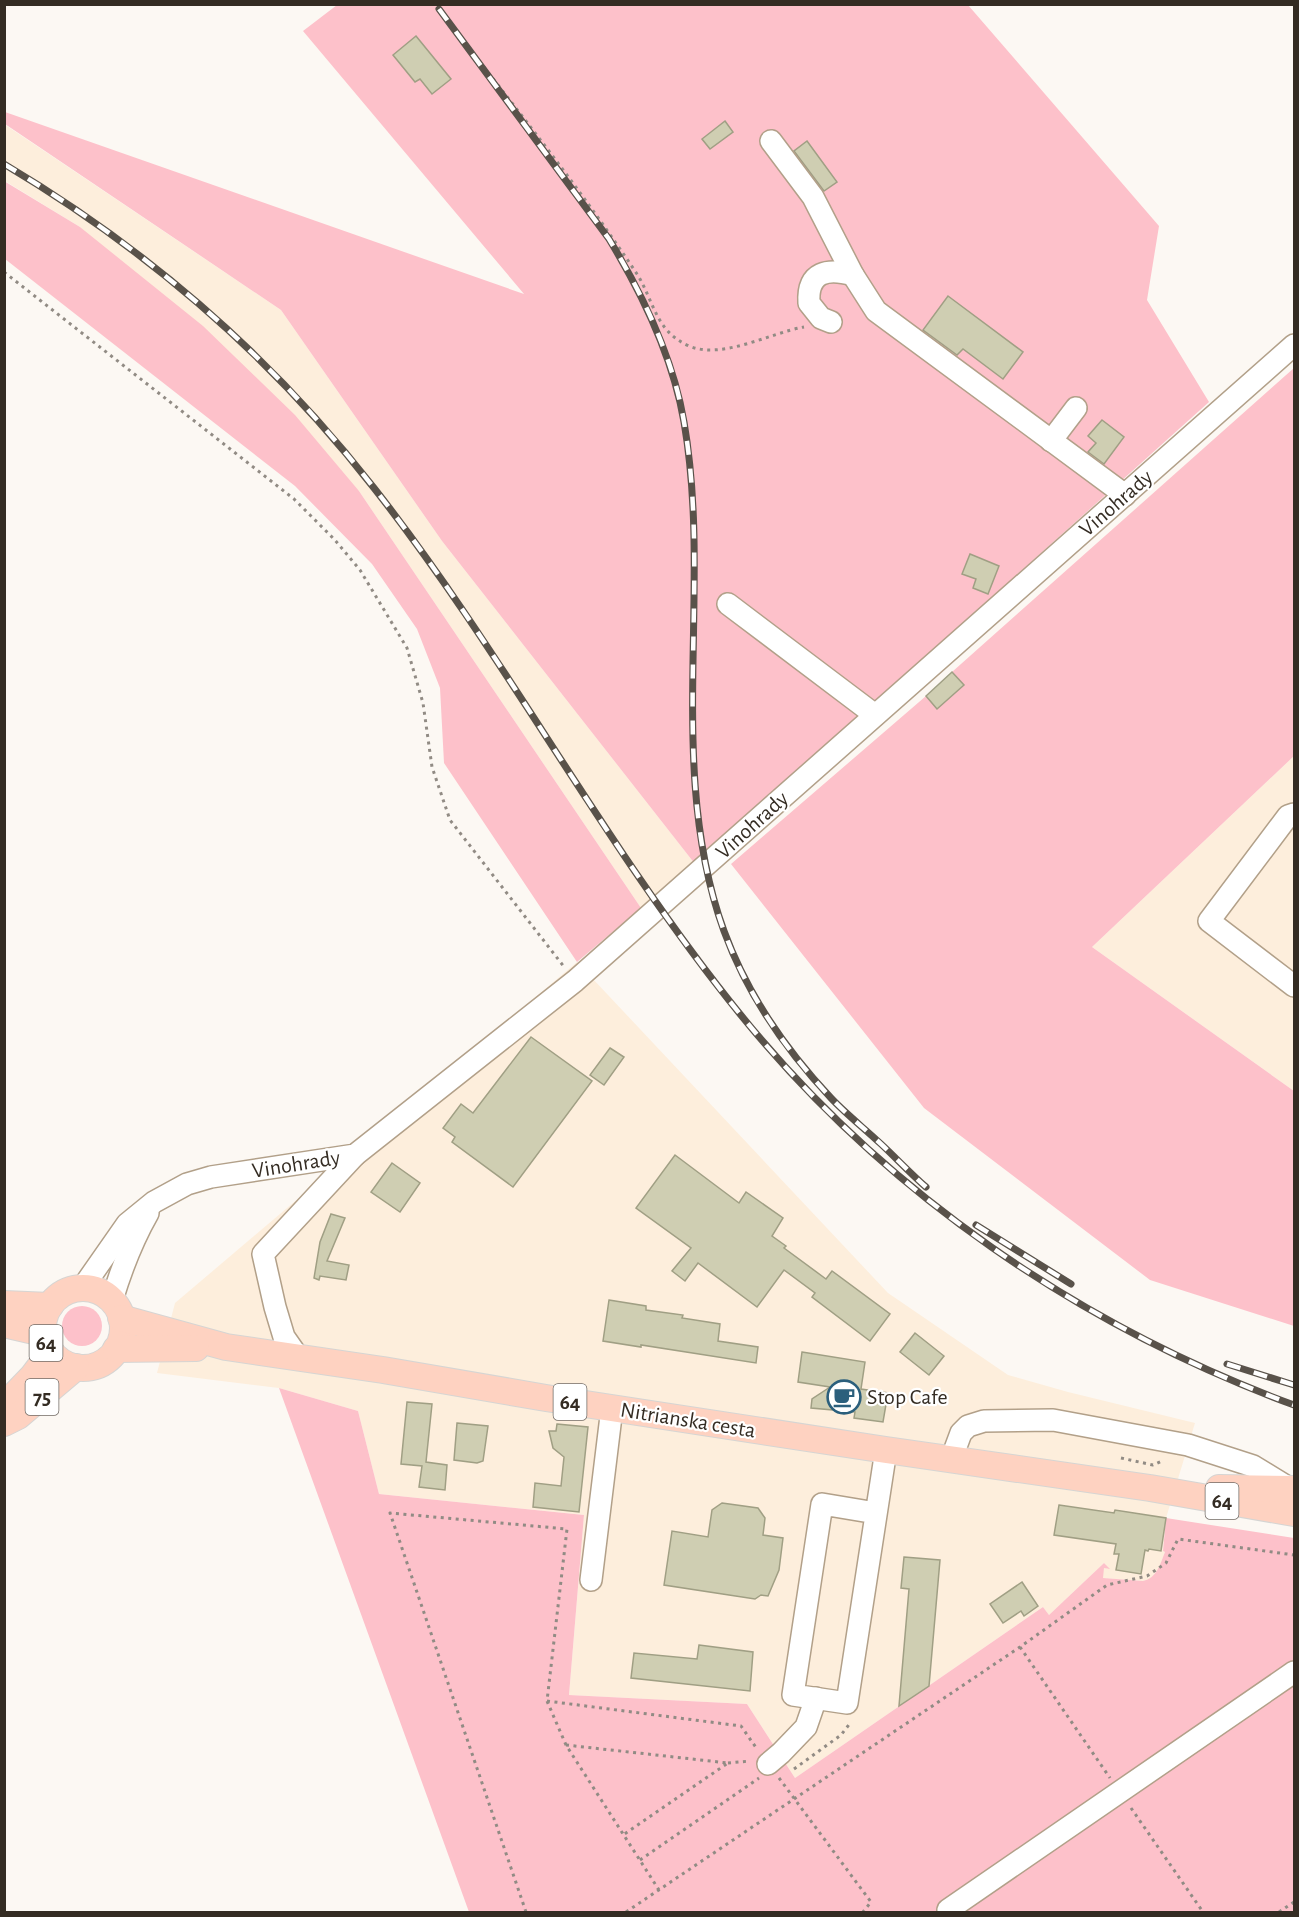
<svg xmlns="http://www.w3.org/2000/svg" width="1299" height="1917" viewBox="0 0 1299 1917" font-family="'Alegreya Sans',sans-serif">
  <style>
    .built { fill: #fdeedc }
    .green { fill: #fdc1ca }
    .building { fill: #cfceb2; stroke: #a09f84; stroke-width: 1.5 }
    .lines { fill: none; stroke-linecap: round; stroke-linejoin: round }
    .minor-casing { stroke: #b2a089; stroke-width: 24 }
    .major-casing { stroke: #d6d5d3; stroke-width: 28 }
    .path { stroke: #918b84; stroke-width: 3; stroke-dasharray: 3 4.5; stroke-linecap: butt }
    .minor { stroke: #fff; stroke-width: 21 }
    .major { stroke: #fed2c1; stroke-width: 26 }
    .rail-casing { stroke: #59524a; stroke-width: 7 }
    .rail { stroke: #fff; stroke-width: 4.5; stroke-dasharray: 14; stroke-linecap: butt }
    .labels { text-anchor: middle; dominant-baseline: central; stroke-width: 4.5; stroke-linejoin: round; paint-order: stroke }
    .shield { fill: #fff; stroke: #716b65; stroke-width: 1.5 }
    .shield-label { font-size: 21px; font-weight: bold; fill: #342c23 }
    .street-label { font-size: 22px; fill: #342c23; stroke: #fff }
    .poi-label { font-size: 22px; fill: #342c23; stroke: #fff; text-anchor: start }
  </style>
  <rect width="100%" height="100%" fill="#fcf8f3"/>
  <g class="built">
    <polygon points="4,124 281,310 442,541 695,864 641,908 359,491 80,227 5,181"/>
    <polygon points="1294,756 1294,1091 1092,947"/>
    <polygon points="577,962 888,1293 1008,1375 1068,1392 1195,1423 1166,1518 1163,1551 1165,1552 1158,1570 1149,1580 1143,1581 1102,1578 1104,1567 1108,1569 1104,1563 1049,1615 1043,1607 795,1778 747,1704 569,1695 584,1515 379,1494 358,1411 279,1388 157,1373 175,1303"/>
  </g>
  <g class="green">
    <polygon points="337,5 968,5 1159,226 1147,300 1209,402 695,864 442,541 281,310 5,124 5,112 524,294 303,31"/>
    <polygon points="4,181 80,227 203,326 295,415 359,491 641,908 577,962 444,763 440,688 417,629 372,564 295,486 5,259"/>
    <polygon points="1294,368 1294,756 1092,947 1294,1091 1294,1326 1150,1280 924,1108 731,864 926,696 937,708 964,685 952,672"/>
    <circle cx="82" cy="1326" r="20"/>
    <path d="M279,1388L358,1411L379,1494L584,1515L569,1695L747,1704L795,1778L1043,1607L1049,1615L1104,1563L1110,1569L1104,1568L1103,1578L1143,1581C1157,1578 1160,1564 1165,1552L1163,1551L1166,1518L1294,1538V1912H469Z"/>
  </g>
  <g class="building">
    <polygon points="416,36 451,79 432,94 420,79 415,82 393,55"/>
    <polygon points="725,121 733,132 710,149 702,139"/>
    <polygon points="807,141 837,182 824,191 794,151"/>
    <polygon points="948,296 1023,352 1003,379 963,349 957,355 923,330"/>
    <polygon points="1102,420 1124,437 1104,464 1088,452 1096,443 1088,436"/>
    <polygon points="970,554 999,566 988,594 973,588 976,579 962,574"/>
    <polygon points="952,672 964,685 937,709 926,696"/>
    <polygon points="531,1037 592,1081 513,1187 452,1142 455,1137 443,1128 461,1104 473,1113"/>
    <polygon points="610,1048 624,1057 604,1085 590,1075"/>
    <polygon points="675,1155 739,1203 746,1192 783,1218 772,1236 786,1246 784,1248 826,1279 832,1271 890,1314 870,1341 812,1297 815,1293 784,1270 757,1307 698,1263 685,1281 672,1271 691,1248 636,1208"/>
    <polygon points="392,1163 420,1183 400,1212 371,1192"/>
    <polygon points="331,1214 345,1218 327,1261 349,1265 346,1280 320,1276 319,1280 314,1278 320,1242"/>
    <polygon points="609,1300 646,1306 646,1310 683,1315 682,1318 720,1324 718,1341 758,1347 756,1363 641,1345 641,1347 603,1341"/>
    <polygon points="915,1333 944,1356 929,1375 900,1352"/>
    <polygon points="802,1352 865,1362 861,1389 888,1393 883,1422 854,1418 855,1412 811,1408 812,1399 830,1387 798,1382"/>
    <polygon points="407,1402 432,1404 426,1462 447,1465 445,1490 419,1487 422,1466 401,1464"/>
    <polygon points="457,1423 488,1426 483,1461 477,1463 454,1460"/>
    <polygon points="557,1424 588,1427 579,1512 533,1507 535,1483 561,1486 564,1457 553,1448 549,1431 556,1431"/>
    <polygon points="722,1503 758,1508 765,1518 763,1535 783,1538 779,1570 768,1596 761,1595 755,1599 664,1585 672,1531 708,1537 712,1510"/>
    <polygon points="1059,1505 1114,1513 1115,1510 1166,1518 1161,1551 1149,1549 1148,1551 1145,1550 1141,1574 1116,1570 1119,1554 1114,1554 1116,1544 1054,1535"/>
    <polygon points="904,1557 940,1560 929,1686 899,1706 909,1589 901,1588"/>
    <polygon points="1022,1582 1038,1606 1024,1616 1021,1611 1003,1623 990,1604"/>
    <polygon points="699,1645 753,1652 750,1691 631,1678 634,1653 697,1659"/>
  </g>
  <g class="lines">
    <defs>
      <g id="minor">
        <polyline points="771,141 813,197 853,275 876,311 1125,495"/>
        <path d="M831,322L821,318L809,303C807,271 828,268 853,275"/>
        <polyline points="1051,441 1076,408"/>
        <polyline points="728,604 875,715"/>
        <polyline points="1294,814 1288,816 1209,921 1294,986"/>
        <polyline points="83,1287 127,1224 154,1202 187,1184 211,1177 355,1155 575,981 1294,345"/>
        <path d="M112,1300C121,1270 132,1241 148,1213"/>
        <polyline points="298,1357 284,1337 275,1307 263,1254 355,1155"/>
        <polyline points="951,1460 961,1433 968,1426 984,1421 1053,1420 1188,1445 1253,1466 1289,1488"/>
        <polyline points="876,1513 822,1504 793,1695 847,1703 886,1450"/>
        <polyline points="591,1580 612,1408"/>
        <polyline points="768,1764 781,1753 806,1727 816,1698"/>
        <polyline points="948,1910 1294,1672"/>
      </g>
      <g id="major">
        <circle cx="83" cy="1328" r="40"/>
        <polyline points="4,1304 50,1306"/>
        <polyline points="121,1318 226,1347 383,1370 546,1398 886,1450 1150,1488 1294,1513"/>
        <polyline points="4,1324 43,1333"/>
        <polyline points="116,1349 196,1348"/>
        <polyline points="4,1406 33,1376 51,1352"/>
        <polyline points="4,1423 18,1416 76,1367"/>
        <polyline points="1219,1488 1294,1489"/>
      </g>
    </defs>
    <use href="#minor" class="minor-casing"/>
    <use href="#major" class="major-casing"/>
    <g class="path">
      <path d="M442,14C509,99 577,184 637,274C654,301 655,331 689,346C722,360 770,333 804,327"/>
      <polyline points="4,272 294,499 334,539 360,570 407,648 423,703 432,767 450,820 565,968"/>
      <polyline points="1121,1458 1153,1465 1164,1460"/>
      <polyline points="1020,1647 1110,1778"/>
      <polyline points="547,1701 741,1726 757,1749"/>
      <polyline points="566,1745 728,1763 623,1835"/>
      <polyline points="728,1763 750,1761"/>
      <polyline points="794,1769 841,1735 851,1722"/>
      <polyline points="779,1778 871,1902 863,1912"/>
      <polyline points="1131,1808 1203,1912"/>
      <polyline points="640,1860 759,1778"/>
      <polyline points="526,1912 390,1513 567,1529 547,1701 566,1745 659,1890"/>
      <polyline points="626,1912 1020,1647 1107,1585 1147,1576 1166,1563 1178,1539 1294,1555"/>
      <polyline points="1279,1912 1294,1902"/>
    </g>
    <use href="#minor" class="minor"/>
    <use href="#major" class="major"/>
    <defs>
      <g id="rail">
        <path d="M439,9L609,239C643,295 673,357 684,422C713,590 665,768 724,931C747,994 785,1049 831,1098C846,1114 864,1128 881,1144C896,1158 910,1173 926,1187"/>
        <path d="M4,164C147,249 272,357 374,488C506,656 605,848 740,1014C884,1192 1080,1326 1294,1405"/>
        <polyline points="976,1225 1071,1284"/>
        <polyline points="1227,1364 1294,1385"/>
      </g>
    </defs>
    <use href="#rail" class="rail-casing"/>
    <use href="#rail" class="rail"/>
  </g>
  <defs>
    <symbol id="cafe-ring" viewBox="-11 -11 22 22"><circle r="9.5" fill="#fff" stroke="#2b5f7c" stroke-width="1.5"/><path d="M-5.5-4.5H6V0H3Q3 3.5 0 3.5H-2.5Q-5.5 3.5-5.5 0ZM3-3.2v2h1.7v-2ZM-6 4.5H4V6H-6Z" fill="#2b5f7c"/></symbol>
  </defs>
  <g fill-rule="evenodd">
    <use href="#cafe-ring" x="825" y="1378" width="38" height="38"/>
  </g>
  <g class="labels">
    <g class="shield">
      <rect x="29.5" y="1325" width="33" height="36" rx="4.5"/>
      <rect x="25.5" y="1379" width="33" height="36" rx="4.5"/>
      <rect x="553.5" y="1384" width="33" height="36" rx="4.5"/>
      <rect x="1205.5" y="1483" width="33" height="36" rx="4.5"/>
    </g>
    <g class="shield-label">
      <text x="46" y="1343">64</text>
      <text x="42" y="1397">75</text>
      <text x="570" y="1402">64</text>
      <text x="1222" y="1501">64</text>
    </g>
    <g class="street-label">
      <text transform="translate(1116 503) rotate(-41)">Vinohrady</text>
      <text transform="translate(752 825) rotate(-42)">Vinohrady</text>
      <text transform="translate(296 1164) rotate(-9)">Vinohrady</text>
      <text transform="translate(688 1420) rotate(9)">Nitrianska cesta</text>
    </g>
    <g class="poi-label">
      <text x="867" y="1397">Stop Cafe</text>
    </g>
  </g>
  <rect width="1299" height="1917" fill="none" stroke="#342c23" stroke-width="12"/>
</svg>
